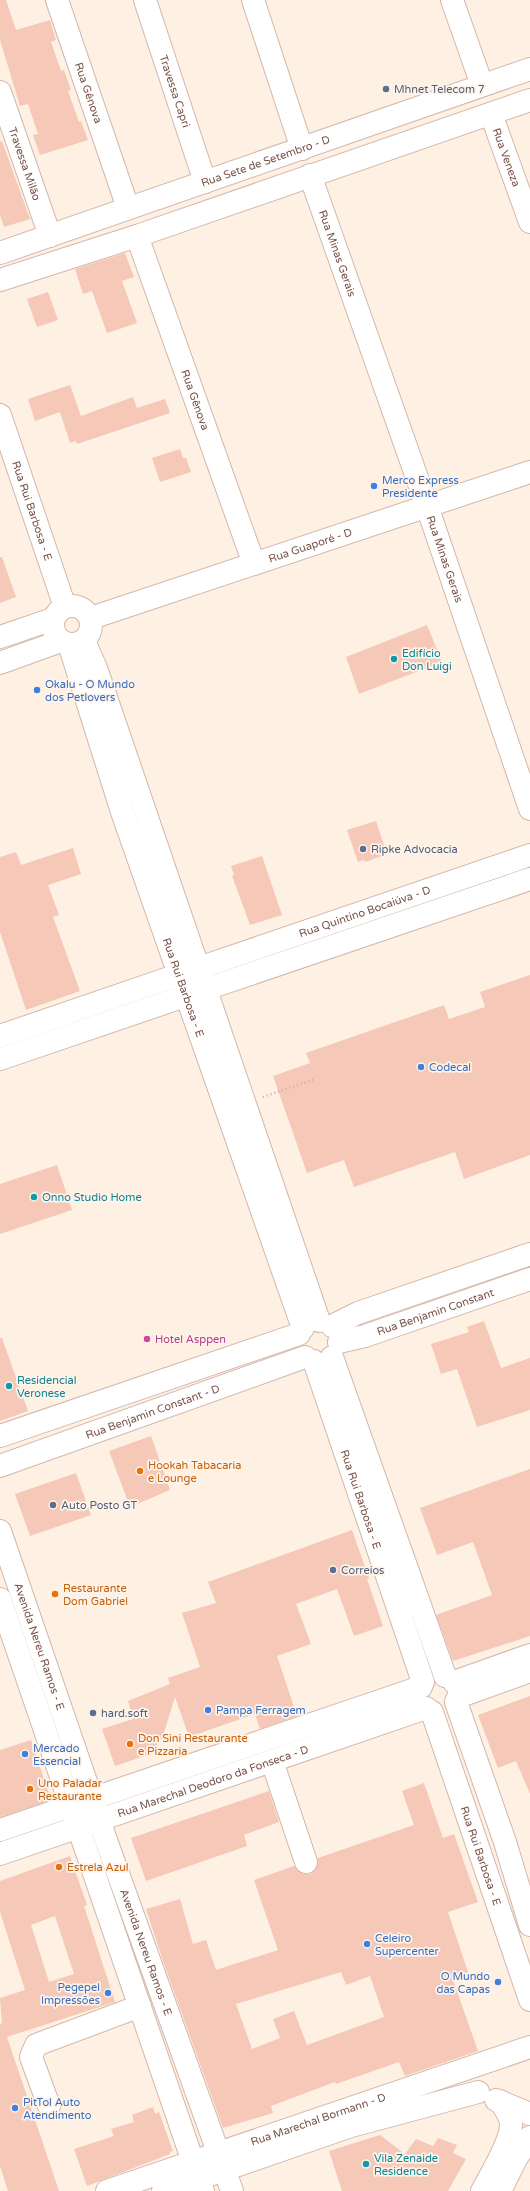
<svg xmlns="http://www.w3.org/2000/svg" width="530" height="2191" viewBox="0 0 530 2191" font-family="'Varela Round',sans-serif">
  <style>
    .building { fill: #f5c8b8; fill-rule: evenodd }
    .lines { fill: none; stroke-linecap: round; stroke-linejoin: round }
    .minor-casing { stroke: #d2b7ab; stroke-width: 24 }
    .path { stroke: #daab9b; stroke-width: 2.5; stroke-dasharray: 1 3; stroke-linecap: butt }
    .minor { stroke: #fff; stroke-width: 22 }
    .service-dot { fill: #5c6f8a; stroke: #fff4eb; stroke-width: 1.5 }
    .shop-dot { fill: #3f7fe0; stroke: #fff4eb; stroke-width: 1.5 }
    .culture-dot { fill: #0f9aa8; stroke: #fff4eb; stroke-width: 1.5 }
    .hotel-dot { fill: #d1479c; stroke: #fff4eb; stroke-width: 1.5 }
    .food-dot { fill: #e8710a; stroke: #fff4eb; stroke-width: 1.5 }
    .labels { text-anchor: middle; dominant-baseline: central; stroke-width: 3.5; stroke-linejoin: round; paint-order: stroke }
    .service-label { font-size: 11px; fill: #4e5e75; stroke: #fff4eb; text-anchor: start }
    .street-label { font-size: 11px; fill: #785147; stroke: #fff4eb }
    .shop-label { font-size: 11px; fill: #366cbe; stroke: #fff4eb; text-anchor: start }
    .culture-label { font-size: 11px; fill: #0d838f; stroke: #fff4eb; text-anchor: start }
    .hotel-label { font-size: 11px; fill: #b23c85; stroke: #fff4eb; text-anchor: start }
    .food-label { font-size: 11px; fill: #c56008; stroke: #fff4eb; text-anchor: start }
  </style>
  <rect width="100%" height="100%" fill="#fef0e3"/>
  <g class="building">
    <polygon points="0,0 6,0 16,30 50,20 56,40 51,42 61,71 64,70 71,90 68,91 79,122 81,121 88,140 40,155 33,135 38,134 28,104 20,106 0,40"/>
    <polygon points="2,141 30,219 4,227 0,215 0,142"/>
    <polygon points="125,253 134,277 122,281 137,323 107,333 92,291 83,294 75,269"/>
    <polygon points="48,292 58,320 37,327 27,299"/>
    <polygon points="70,385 81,416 133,397 137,408 165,399 170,413 77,444 76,441 70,443 60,412 35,421 28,399"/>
    <polygon points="180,449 183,458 186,458 191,472 160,482 152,458"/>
    <polygon points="0,557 2,557 16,597 0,603"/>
    <polygon points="427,625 442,662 359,694 346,657"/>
    <polygon points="376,821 387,854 365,862 364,860 358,862 347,830"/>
    <polygon points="73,848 81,874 48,885 59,915 53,917 80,991 26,1010 0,932 0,857 16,852 21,865"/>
    <polygon points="262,856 282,915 250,925 232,876 234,875 231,866"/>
    <polygon points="530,975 530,1155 464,1179 455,1152 354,1187 344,1160 307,1173 273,1076 310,1063 306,1053 444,1005 449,1019 485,1007 480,992"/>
    <polygon points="57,1165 72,1210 0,1234 0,1184"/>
    <polygon points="484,1321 501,1368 530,1358 530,1410 477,1427 457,1369 441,1374 431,1344 469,1332 467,1327"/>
    <polygon points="0,1338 2,1338 28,1411 0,1421"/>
    <polygon points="151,1436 170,1490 130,1507 109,1451"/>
    <polygon points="530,1469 530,1636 453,1661 436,1615 492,1595 473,1542 437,1555 420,1508"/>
    <polygon points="76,1473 91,1515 30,1536 15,1494"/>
    <polygon points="352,1530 369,1578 367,1579 383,1626 354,1636 337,1589 296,1604 311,1644 277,1656 297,1716 260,1729 255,1714 189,1737 175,1697 162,1739 156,1740 159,1751 115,1766 102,1729 133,1719 128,1701 170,1684 168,1678 200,1667 182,1613 216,1603 208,1582"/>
    <polygon points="530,1696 530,1794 516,1761 498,1768 478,1715"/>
    <polygon points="31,1740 51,1800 0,1817 0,1750"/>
    <path d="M424,1783L443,1838L454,1834L478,1902L448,1912L469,1975L453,1980L478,2051L405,2076L399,2062L336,2084L335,2082L271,2106L273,2113L223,2128L163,1961L146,1909L180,1899L193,1944L206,1940L216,1970L278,1950L254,1880L294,1866L303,1874H310L318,1865V1858L414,1825L402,1791ZM341,1972L346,1985L370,1976L384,2017L307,2045L294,2011L273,2019L280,2038L252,2049L236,2004Z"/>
    <polygon points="269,1791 279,1822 244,1835 247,1846 146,1881 131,1838"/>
    <path d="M70,1856L87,1905L84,1906L115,2002L7,2037L59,2191H8L0,2166V2024L2,2023L0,1998L25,1990L0,1912V1881ZM55,1916L74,1974L49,1982L31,1925Z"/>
    <polygon points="153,2107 155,2114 159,2112 173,2151 170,2152 170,2154 87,2186 74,2149 114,2136 111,2129 134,2122 132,2115"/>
    <polygon points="380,2135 405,2154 416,2139 433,2146 438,2138 457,2145 453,2153 466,2159 448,2191 342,2191 329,2151"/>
  </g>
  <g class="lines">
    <defs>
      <g id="minor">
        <path id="s1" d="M57,0L128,208"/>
        <path id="s2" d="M145,0L205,182"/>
        <polyline points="253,0 302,149"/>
        <polyline points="452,0 482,85"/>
        <path id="s3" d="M0,92L50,236"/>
        <path id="s4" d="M491,114L530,222"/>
        <path id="s5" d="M310,175L427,506L530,809"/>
        <path id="s6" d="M137,236L254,564"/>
        <path id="s7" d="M0,253L530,69"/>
        <polyline points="0,280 137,236 530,100"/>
        <path id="s8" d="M0,415L65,607"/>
        <circle cx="72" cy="625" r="19"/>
        <path id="s9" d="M91,618L530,472"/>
        <polyline points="0,637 53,619"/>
        <polyline points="84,641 96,668 319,1321"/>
        <path id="s10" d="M69,644L122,812L303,1328"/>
        <polyline points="0,663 61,641"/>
        <path id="s11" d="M199,968L530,855"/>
        <polyline points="206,989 530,879"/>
        <polyline points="0,1036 178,975"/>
        <polyline points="0,1059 185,996"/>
        <polyline points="332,1326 358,1313 530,1254"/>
        <path id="s12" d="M339,1342L365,1336L530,1279"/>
        <polyline points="332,1357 445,1676"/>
        <path id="s13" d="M314,1361L423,1682"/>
        <polyline points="0,1436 299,1334"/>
        <path id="s14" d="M0,1466L305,1357"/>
        <path id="s15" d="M0,1531L106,1840L232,2191"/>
        <polyline points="0,1599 203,2191"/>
        <polyline points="454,1682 530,1655"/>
        <polyline points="458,1697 530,1671"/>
        <polyline points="456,1702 505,1842 530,1925"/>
        <path id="s16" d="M432,1712L530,2000"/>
        <polyline points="272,1761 306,1862"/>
        <polyline points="0,1830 421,1687"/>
        <path id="s17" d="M0,1854L426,1708"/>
        <polyline points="496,2100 530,2114"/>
        <polyline points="49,2106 31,2057 36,2045 140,2006"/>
        <path id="s18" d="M107,2191L530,2047"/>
        <polyline points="163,2191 351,2126 478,2092"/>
        <path d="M482,2191C491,2174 512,2141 511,2123C510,2115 504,2108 500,2101"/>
        <polyline points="500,2191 516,2159 530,2137"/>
      </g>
    </defs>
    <use href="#minor" class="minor-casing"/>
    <polyline class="path" points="263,1097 315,1079"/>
    <use href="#minor" class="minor"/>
  </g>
  <g class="service-dot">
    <circle cx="386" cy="89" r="4"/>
    <circle cx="363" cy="849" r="4"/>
    <circle cx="53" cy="1505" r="4"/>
    <circle cx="333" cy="1570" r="4"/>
    <circle cx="93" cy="1713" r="4"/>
  </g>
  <g class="shop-dot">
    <circle cx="374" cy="486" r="4"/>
    <circle cx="37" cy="690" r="4"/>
    <circle cx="421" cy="1067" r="4"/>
    <circle cx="208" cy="1710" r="4"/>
    <circle cx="25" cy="1754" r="4"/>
    <circle cx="367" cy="1944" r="4"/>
    <circle cx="498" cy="1982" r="4"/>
    <circle cx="108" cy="1993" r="4"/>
    <circle cx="15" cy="2108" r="4"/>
  </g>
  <g class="culture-dot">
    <circle cx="394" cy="659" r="4"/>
    <circle cx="34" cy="1197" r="4"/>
    <circle cx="9" cy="1386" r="4"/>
    <circle cx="366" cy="2164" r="4"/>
  </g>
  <circle class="hotel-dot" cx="147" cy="1339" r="4"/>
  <g class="food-dot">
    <circle cx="140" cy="1471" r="4"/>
    <circle cx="55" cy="1594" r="4"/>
    <circle cx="130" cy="1744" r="4"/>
    <circle cx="30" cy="1789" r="4"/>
    <circle cx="59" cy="1867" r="4"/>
  </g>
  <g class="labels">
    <g class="service-label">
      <text x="394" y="89">Mhnet Telecom 7</text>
      <text x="371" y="849">Ripke Advocacia</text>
      <text x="61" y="1505">Auto Posto GT</text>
      <text x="341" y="1570">Correios</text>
      <text x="101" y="1713">hard.soft</text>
    </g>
    <g class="street-label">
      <text stroke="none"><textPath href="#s2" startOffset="96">Travessa Capri</textPath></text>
      <text stroke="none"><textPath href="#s1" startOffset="98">Rua Gênova</textPath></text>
      <text stroke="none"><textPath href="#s4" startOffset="46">Rua Veneza</textPath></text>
      <text stroke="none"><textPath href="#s7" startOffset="281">Rua Sete de Setembro - D</textPath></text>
      <text stroke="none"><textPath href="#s3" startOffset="76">Travessa Milão</textPath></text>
      <text stroke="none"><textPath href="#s5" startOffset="83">Rua Minas Gerais</textPath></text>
      <text stroke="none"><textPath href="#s6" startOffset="174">Rua Gênova</textPath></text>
      <text stroke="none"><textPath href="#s8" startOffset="101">Rua Rui Barbosa - E</textPath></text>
      <text stroke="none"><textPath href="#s9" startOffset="231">Rua Guaporé - D</textPath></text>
      <text stroke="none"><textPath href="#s5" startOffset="407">Rua Minas Gerais</textPath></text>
      <text stroke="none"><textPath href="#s11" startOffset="175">Rua Quintino Bocaiúva - D</textPath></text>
      <text stroke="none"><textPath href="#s10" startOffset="362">Rua Rui Barbosa - E</textPath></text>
      <text stroke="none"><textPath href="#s12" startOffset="101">Rua Benjamin Constant</textPath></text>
      <text stroke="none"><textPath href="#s14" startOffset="162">Rua Benjamin Constant - D</textPath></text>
      <text stroke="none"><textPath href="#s13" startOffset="146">Rua Rui Barbosa - E</textPath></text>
      <text stroke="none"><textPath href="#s15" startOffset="122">Avenida Nereu Ramos - E</textPath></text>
      <text stroke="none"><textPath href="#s17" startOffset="225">Rua Marechal Deodoro da Fonseca - D</textPath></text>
      <text stroke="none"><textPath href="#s16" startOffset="152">Rua Rui Barbosa - E</textPath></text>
      <text stroke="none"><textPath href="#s15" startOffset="446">Avenida Nereu Ramos - E</textPath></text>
      <text stroke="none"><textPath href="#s18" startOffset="223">Rua Marechal Bormann - D</textPath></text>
    </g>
    <g class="shop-label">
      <text x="382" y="480">Merco Express<tspan x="382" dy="13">Presidente</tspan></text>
      <text x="45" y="684">Okalu - O Mundo<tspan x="45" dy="13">dos Petlovers</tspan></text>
      <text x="429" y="1067">Codecal</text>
      <text x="216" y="1710">Pampa Ferragem</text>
      <text x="33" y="1748">Mercado<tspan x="33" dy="13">Essencial</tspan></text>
      <text x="375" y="1938">Celeiro<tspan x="375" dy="13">Supercenter</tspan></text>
      <text x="490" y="1976" text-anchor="end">O Mundo<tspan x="490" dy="13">das Capas</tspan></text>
      <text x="100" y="1987" text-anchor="end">Pegepel<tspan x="100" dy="13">Impressões</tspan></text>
      <text x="23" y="2102">PitTol Auto<tspan x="23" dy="13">Atendimento</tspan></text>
    </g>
    <g class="culture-label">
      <text x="402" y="653">Edifício<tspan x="402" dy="13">Don Luigi</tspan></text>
      <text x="42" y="1197">Onno Studio Home</text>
      <text x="17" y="1380">Residencial<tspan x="17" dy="13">Veronese</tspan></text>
      <text x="374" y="2158">Vila Zenaide<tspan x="374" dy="13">Residence</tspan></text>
    </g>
    <g class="hotel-label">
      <text x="155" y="1339">Hotel Asppen</text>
    </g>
    <g class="food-label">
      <text x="148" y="1465">Hookah Tabacaria<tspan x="148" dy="13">e Lounge</tspan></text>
      <text x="63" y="1588">Restaurante<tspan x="63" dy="13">Dom Gabriel</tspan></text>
      <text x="138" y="1738">Don Sini Restaurante<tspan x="138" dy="13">e Pizzaria</tspan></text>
      <text x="38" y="1783">Uno Paladar<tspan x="38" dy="13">Restaurante</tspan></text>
      <text x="67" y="1867">Estrela Azul</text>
    </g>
  </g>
</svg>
